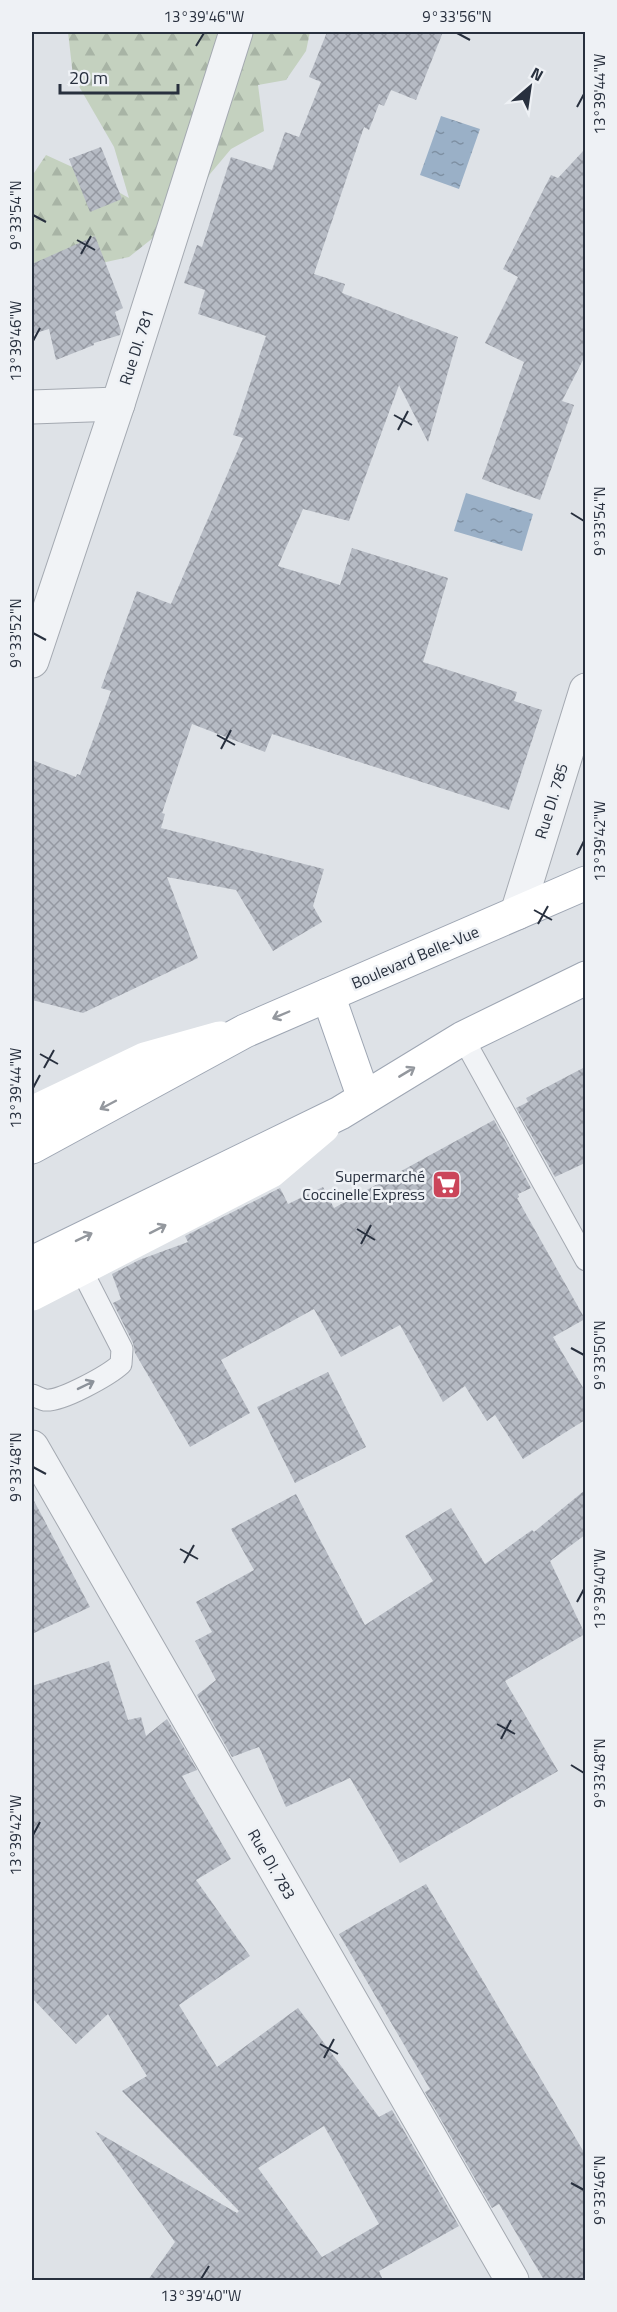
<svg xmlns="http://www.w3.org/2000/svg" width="617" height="2312" viewBox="0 0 617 2312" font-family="'Titillium Web',sans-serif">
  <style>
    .forest { fill: url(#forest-firs) }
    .water { fill: url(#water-ripples) }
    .building { fill: url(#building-cross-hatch); fill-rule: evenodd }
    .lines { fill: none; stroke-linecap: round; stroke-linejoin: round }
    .lane-casing { stroke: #a4a9b1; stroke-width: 23 }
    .street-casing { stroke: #a4a9b1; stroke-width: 35 }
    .primary-casing { stroke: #9ea6b3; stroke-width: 35 }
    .lane { stroke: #f1f3f6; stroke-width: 21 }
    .street { stroke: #f1f3f6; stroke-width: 33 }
    .secondary { stroke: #fff; stroke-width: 33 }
    .primary { stroke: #fff; stroke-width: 33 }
    .oneway { stroke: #94989e }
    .oneway2 { stroke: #8c929a }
    .ticks { fill: none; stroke: #28303e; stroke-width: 2 }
    .labels { text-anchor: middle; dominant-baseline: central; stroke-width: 5; stroke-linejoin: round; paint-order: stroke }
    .street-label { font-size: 16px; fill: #28303e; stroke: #eef1f5 }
    .poi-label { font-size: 16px; fill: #28303e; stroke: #eef1f5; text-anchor: end }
    .neatline { fill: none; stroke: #28303e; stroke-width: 2 }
    .ticks-label { font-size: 15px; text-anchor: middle; fill: #28303e }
  </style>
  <defs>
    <pattern id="forest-firs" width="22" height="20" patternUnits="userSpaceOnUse" patternTransform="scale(1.5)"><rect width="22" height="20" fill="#c4d1bf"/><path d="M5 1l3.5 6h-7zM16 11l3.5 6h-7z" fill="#a8b4a5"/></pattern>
    <pattern id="water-ripples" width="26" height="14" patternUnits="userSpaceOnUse" patternTransform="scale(1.5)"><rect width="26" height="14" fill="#9ab0c7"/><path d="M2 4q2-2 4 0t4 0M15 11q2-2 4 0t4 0" fill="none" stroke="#7e90a3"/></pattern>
    <pattern id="building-cross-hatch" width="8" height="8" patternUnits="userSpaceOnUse" patternTransform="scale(1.5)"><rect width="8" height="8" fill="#b6bbc4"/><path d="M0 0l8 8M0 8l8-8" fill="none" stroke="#9498a1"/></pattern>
  </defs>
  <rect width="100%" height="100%" fill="#dee2e7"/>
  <polygon class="forest" points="68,32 310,32 306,51 286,80 258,85 264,131 231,149 210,174 192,207 129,257 74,269 32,267 32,176 46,155 81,171 129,198 114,147 73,76"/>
  <g class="water">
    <polygon points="441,116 480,129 459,189 420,175"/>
    <polygon points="466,493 533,514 522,551 454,531"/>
  </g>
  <g class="building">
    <polygon points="327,32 443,32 416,100 391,90 384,106 379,104 369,130 364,127 314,274 345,284 342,293 458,337 428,442 399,385 349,521 303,509 278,566 340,585 352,548 448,578 423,662 517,692 514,701 542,710 509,810 272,734 265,752 192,724 162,813 165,814 161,828 324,869 313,906 322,922 273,951 236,890 167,877 198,958 83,1013 32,1000 32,760 76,777 77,774 80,775 111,691 101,688 137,591 171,604 243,438 233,435 266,336 198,314 205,290 184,283 197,245 202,247 231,157 272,170 285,132 299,137 321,82 309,77"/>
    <polygon points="101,147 122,199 90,212 69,159"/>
    <polygon points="585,149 585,356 562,401 574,405 540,500 482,479 524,362 485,343 518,277 503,269 551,175 558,178"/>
    <polygon points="95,236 123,308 115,312 121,331 120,335 94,343 94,345 56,360 49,329 32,334 32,264"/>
    <polygon points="585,1067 585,1163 555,1177 516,1108 528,1102 526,1098"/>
    <polygon points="494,1120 531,1188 518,1194 519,1197 517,1198 585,1319 553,1337 585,1391 585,1420 523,1459 495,1415 487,1421 465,1386 443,1402 400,1325 341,1357 314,1309 221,1360 250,1413 190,1447 135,1353 133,1343 113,1303 121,1299 112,1274 139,1260 188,1242 185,1236 280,1188 288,1204 323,1187 334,1208"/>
    <polygon points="328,1372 366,1447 295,1483 257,1407"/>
    <polygon points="585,1490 585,1535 550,1561 585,1634 505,1681 558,1771 400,1863 350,1778 286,1807 259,1747 232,1757 197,1695 216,1680 195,1641 212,1632 196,1602 254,1570 231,1529 296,1494 365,1625 433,1581 405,1536 451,1508 485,1564 532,1530 534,1532"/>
    <polygon points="32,1497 90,1607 32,1634"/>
    <path d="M109,1661L128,1720L141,1717L146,1736L167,1719L197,1770L182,1776L231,1859L196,1880L250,1956L179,2005L217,2067L298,2008L379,2117L392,2110L459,2226L379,2271L383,2280H148L175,2242L95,2131L237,2213L239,2211L122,2091L147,2076L108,2014L76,2044L32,1998V1686ZM324,2126L379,2224L322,2257L258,2168Z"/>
    <polygon points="426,1884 585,2154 585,2280 544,2280 499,2204 492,2208 425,2092 430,2089 339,1934"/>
  </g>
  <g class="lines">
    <defs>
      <g id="lane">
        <polyline points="463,1038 586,1260"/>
        <path d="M32,1395C35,1396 41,1399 45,1400C61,1402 109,1375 121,1364L122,1349L81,1269"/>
      </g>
      <g id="street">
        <polyline points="32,407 118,404"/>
        <polyline points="32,661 118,404 236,32"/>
        <polyline points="517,913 586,690"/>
        <polyline points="32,1447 512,2280"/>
      </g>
      <g id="primary">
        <polyline points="328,995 364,1098"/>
        <polyline points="32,1147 245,1031 586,883"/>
        <polyline points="32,1263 340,1113 463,1038 586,978"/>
      </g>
    </defs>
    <use href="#lane" class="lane-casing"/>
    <use href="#street" class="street-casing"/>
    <use href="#primary" class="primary-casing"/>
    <use href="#lane" class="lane"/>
    <use href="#street" class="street"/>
    <g class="secondary">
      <polyline points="32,1113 145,1059 220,1038"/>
      <polyline points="32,1294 271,1171 323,1127"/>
    </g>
    <use href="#primary" class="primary"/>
  </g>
  <defs><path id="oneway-shaft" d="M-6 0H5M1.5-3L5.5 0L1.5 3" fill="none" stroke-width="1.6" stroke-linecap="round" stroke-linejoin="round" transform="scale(1.5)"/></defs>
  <g class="oneway">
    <use href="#oneway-shaft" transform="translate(281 1015) rotate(157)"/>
    <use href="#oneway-shaft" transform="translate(407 1072) rotate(-31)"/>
    <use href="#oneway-shaft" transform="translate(108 1105) rotate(152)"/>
    <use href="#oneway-shaft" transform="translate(158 1229) rotate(-27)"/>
    <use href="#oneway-shaft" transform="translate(84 1237) rotate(-26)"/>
  </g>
  <use class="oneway2" href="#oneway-shaft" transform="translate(86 1385) rotate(-26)"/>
  <path class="ticks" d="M457,33L470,40M196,46L204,33M577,107L584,94M33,215L46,222M77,240L95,250M81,254L91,236M33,341L40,328M394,415L412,425M398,430L408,411M571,513L584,521M33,633L46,640M217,735L235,745M221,749L231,730M577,855L584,841M534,910L552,920M538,924L548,906M40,1054L58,1064M44,1068L54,1050M33,1088L40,1075M357,1229L375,1240M361,1244L371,1225M571,1348L584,1355M33,1467L46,1474M180,1549L198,1559M184,1563L194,1545M577,1602L584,1589M497,1724L515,1734M501,1739L511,1720M571,1765L584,1773M33,1835L40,1822M320,2044L338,2054M324,2058L334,2039M571,2183L584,2190M201,2279L209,2266"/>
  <defs>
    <symbol id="supermarket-square" viewBox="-11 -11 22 22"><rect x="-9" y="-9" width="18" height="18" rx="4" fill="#cb4559" stroke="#eef1f5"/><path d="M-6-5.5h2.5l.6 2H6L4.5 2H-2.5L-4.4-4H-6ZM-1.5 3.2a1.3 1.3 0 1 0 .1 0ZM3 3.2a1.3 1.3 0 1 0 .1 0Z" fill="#fff"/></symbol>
  </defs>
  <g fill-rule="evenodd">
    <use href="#supermarket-square" x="430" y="1168" width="33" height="33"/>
  </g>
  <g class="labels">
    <g class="street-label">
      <text transform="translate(136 347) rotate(-72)">Rue DI. 781</text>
      <text transform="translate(551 801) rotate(-73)">Rue DI. 785</text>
      <text transform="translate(415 957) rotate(-23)">Boulevard Belle-Vue</text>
      <text transform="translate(272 1864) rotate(60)">Rue DI. 783</text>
    </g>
    <g class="poi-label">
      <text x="425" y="1176">Supermarché<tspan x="425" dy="18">Coccinelle Express</tspan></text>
    </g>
  </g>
  <rect width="617" height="2312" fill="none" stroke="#eef1f5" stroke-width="66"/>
  <g transform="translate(530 87) rotate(29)" stroke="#eef1f5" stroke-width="4.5" paint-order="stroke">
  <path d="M0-4.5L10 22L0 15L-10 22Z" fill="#28303e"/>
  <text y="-9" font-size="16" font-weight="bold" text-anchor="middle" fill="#28303e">N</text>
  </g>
  <path d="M60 84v9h118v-9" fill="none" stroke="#28303e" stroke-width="3"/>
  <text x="69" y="84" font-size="18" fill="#28303e" stroke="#eef1f5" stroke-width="4.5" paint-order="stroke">20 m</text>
  <rect x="33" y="33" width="551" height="2246" class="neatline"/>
  <g class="ticks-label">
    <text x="204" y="22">13°39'46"W</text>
    <text x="457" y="22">9°33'56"N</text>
    <text transform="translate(600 94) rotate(-90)" y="5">13°39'44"W</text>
    <text transform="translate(16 215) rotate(-90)" y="5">9°33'54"N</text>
    <text transform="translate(16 341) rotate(-90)" y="5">13°39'46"W</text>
    <text transform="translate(600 521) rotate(-90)" y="5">9°33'54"N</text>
    <text transform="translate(16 633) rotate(-90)" y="5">9°33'52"N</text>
    <text transform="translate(600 841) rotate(-90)" y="5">13°39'42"W</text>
    <text transform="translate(16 1088) rotate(-90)" y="5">13°39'44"W</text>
    <text transform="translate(600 1355) rotate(-90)" y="5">9°33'50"N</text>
    <text transform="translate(16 1467) rotate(-90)" y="5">9°33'48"N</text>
    <text transform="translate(600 1589) rotate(-90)" y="5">13°39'40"W</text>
    <text transform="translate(600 1773) rotate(-90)" y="5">9°33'48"N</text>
    <text transform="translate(16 1835) rotate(-90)" y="5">13°39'42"W</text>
    <text transform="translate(600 2190) rotate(-90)" y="5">9°33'46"N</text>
    <text x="201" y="2301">13°39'40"W</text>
  </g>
</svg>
